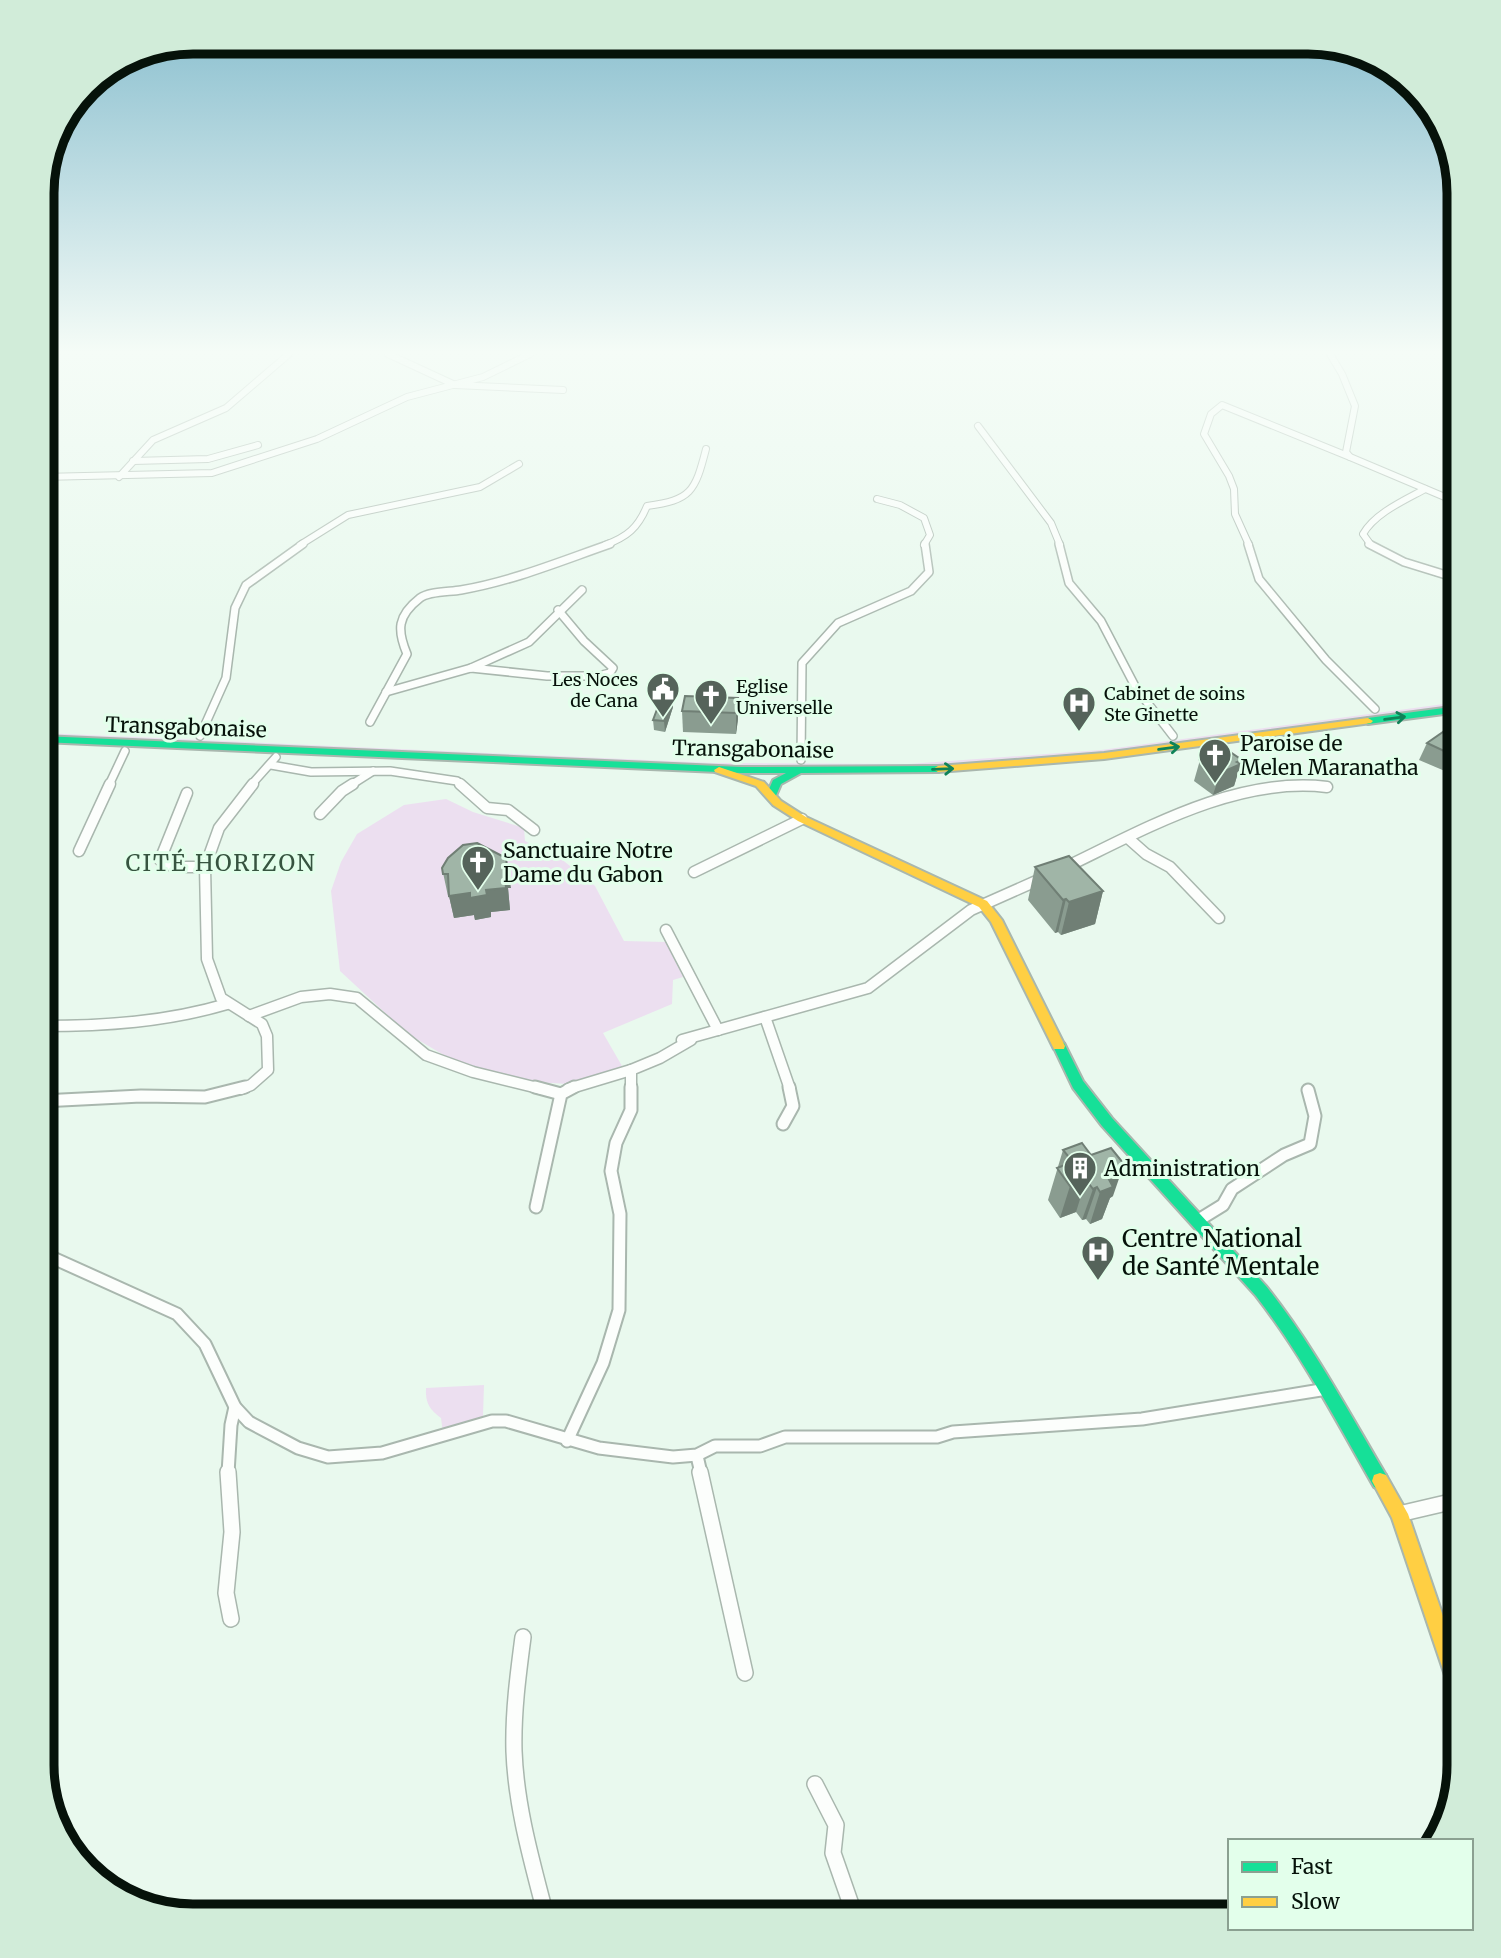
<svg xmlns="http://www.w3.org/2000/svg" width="1501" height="1958" viewBox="0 0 1501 1958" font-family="Merriweather,serif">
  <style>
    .green { fill: #ecdff0 }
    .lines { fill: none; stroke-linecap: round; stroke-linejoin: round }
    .street-far4-casing { stroke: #a9b7ae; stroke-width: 8 }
    .street-far3-casing { stroke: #a9b7ae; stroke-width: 10 }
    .street-far2-casing { stroke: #a9b7ae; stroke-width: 13 }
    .street-far1-casing { stroke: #a9b7ae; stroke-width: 15 }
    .street-casing { stroke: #a9b7ae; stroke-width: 18 }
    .fast-casing { stroke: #a9b7ae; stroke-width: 4 }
    .slow-casing { stroke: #a9b7ae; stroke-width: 4 }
    .street-far4 { stroke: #fcfefc; stroke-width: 6 }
    .street-far3 { stroke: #fcfefc; stroke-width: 7 }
    .street-far2 { stroke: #fcfefc; stroke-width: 10 }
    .street-far1 { stroke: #fcfefc; stroke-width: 11 }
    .street { stroke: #fcfefc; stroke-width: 15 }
    .fast { fill: #16e098; fill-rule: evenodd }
    .slow { fill: #ffcf43; fill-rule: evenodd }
    .wall { fill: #8a9c90 }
    .shaded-wall { fill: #707f75 }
    .building { fill: #a0b5a7; stroke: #707f75; stroke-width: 2 }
    .oneway { stroke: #0f8358 }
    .labels { text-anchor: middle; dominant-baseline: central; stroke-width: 6; stroke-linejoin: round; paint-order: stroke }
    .far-poi-label { font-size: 18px; fill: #06120a; stroke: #e3ffeb; text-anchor: start }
    .street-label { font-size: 21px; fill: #06120a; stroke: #e3ffeb }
    .poi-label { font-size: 21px; fill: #06120a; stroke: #e3ffeb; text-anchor: start }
    .neighbourhood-label { font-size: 23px; letter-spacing: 2px; fill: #375440; stroke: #e3ffeb }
    .near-poi-label { font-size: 24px; fill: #06120a; stroke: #e3ffeb; text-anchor: start }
    .rim { fill: none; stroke: #06120a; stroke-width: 9 }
  </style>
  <rect width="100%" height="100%" fill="#e9f9ee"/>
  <g class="green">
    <polygon points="1459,702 1459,705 1102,753 910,767 741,767 42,736 42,733 713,763 909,764 1101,750"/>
    <polygon points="446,799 473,812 524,828 525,841 560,858 595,886 624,941 666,942 683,977 673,980 672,1004 603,1033 622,1066 568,1084 534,1082 454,1061 408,1034 340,971 331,891 341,862 357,834 404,805"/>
    <path d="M484,1385L483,1416L476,1423L443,1433L441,1418C430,1410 425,1403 426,1388Z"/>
  </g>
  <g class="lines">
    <defs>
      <g id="street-far4">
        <polyline points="388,354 455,385 563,390"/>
        <polyline points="1330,354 1342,374 1355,406 1346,452 1350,457 1459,503"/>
        <polyline points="1448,383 1459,384"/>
        <polyline points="978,426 1051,523 1060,545"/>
        <polyline points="133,461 208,459 258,445"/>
        <polyline points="42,477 212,473 317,439 407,397 483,377 530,354"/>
        <polyline points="119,477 153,440 226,408 289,354"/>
        <polyline points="877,499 900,505 924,518 930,535 924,545"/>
        <polyline points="300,545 348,515 480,487 519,464"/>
        <path d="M605,545C627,537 638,528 647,506C691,500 695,492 706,449"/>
        <polyline points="1249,545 1235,514 1234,489 1229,476 1204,434 1211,414 1222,405 1350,457"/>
        <path d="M1371,545L1363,534C1375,513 1405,500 1425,489"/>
      </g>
      <g id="street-far3">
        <polyline points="1059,544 1069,583 1101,621 1136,688 1173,736"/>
        <polyline points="1248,544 1259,579 1326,660 1375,709"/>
        <polyline points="1369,544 1404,562 1459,579"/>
        <polyline points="1452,622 1459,631"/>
        <polyline points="471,668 529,642 582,590"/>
        <polyline points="386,692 471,668 547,676 598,676 610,673 613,668 584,641 558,610"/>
        <path d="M370,722L407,654C397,630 397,616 420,598C429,591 450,592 461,590C513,581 561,561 610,544"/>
        <polyline points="200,736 226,678 235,608 246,585 303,544"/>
        <polyline points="801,760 802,663 838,623 911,591 929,572 925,544"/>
        <polyline points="271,765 311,772 390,771 457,781 462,785"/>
        <polyline points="109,785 125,751"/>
        <polyline points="251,785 276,757"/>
        <polyline points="351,785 373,771"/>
        <polyline points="1286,785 1314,785"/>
      </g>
      <g id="street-far2">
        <polyline points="460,784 487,808 508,810 534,830"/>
        <polyline points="187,793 160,860 174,867 205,867"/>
        <polyline points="320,814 342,791 353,784"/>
        <polyline points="1129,839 1146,854 1170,867 1219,918"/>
        <polyline points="79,851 110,784"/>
        <path d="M1066,867C1145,829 1237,776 1327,787"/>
        <polyline points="694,872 802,819"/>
        <polyline points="666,930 718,1030"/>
        <polyline points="249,1016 301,997 330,994 357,998 426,1055 473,1072 542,1089"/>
        <polyline points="765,1017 790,1089"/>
        <path d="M42,1026C105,1026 166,1022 227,1004"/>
        <polyline points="682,1040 868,988 971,910 1043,878"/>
        <polyline points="241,1089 251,1085 268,1070 267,1036 262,1024 221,998 207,959 205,867 219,828 253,784"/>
        <polyline points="568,1089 631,1070"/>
        <polyline points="631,1089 631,1070 660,1058 691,1040"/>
      </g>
      <g id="street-far1">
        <polyline points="535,1087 561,1094"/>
        <polyline points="42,1101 141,1096 205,1097 245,1087"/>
        <polyline points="783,1124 793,1106 789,1087"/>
        <polyline points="536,1207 561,1094 574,1087"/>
        <polyline points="1197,1221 1223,1205 1232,1189 1284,1155 1310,1144 1315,1116 1308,1090"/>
        <polyline points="42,1253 177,1314 205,1344 235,1407 249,1422 298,1448 328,1457 382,1453 492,1421 506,1421 599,1448 673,1457 697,1455 715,1446 760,1446 785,1437 937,1437 953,1432 1142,1419 1327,1389"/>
        <polyline points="567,1441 603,1363 619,1310 620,1214 611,1171 616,1143 631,1110 631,1087"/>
        <polyline points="697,1456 701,1473"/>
        <polyline points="228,1473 231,1425 235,1407"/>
      </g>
      <g id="street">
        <polyline points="228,1472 232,1532 226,1593 231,1619"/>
        <polyline points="700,1472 745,1673"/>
        <polyline points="1399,1514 1459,1500"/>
        <path d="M523,1637C518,1675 513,1713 514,1751C516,1807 532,1862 546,1916"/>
        <polyline points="815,1784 836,1825 833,1853 855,1916"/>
      </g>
      <g id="fast">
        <polygon points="1459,706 1459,712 1368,724 1363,721 1368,718"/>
        <polygon points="42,736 741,767 938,766 943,769 938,772 801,773 781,784 775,798 771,799 766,796 773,780 786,773 741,773 42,742"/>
        <path d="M1059,1041L1064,1043L1083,1081L1112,1118L1266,1286C1313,1345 1348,1411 1386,1475L1388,1481L1386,1487L1380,1489L1374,1487C1337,1422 1302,1355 1256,1296L1102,1126L1073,1088L1053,1046L1054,1043Z"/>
      </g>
      <g id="slow">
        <polygon points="1368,718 1373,721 1371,723 1104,759 938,772 933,769 938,766 1104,753"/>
        <polygon points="719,767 764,782 781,801 806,817 987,901 1002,920 1065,1046 1064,1049 1054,1049 991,922 979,907 798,821 773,805 756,786 715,772 714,770"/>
        <polygon points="1380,1473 1386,1475 1408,1514 1459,1663 1459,1699 1452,1697 1450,1690 1392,1518 1372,1481 1374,1475"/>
      </g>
    </defs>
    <use href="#street-far4" class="street-far4-casing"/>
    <use href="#street-far3" class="street-far3-casing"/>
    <use href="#street-far2" class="street-far2-casing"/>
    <use href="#street-far1" class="street-far1-casing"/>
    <use href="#street" class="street-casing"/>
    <use href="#fast" class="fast-casing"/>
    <use href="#slow" class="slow-casing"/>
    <use href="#street-far4" class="street-far4"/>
    <use href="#street-far3" class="street-far3"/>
    <use href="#street-far2" class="street-far2"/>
    <use href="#street-far1" class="street-far1"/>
    <use href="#street" class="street"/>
    <use href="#fast" class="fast"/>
    <use href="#slow" class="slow"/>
  </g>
  <g class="wall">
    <polygon points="738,698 738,719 736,734 683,732 682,711"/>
    <polygon points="673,707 665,732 654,730 653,720"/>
    <polygon points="1459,740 1459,777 1419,760 1427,743"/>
    <polygon points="1226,754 1242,760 1234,786 1213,795 1194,781 1200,760"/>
    <polygon points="1035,867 1103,891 1095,924 1061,935 1058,932 1055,933 1028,900"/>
    <polygon points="442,868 511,888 508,888 510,910 491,912 491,917 475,920 474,915 454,918 449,896 448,896"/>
    <polygon points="1063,1150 1113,1196 1110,1198 1102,1219 1090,1224 1086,1219 1082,1220 1076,1212 1060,1218 1048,1200"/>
  </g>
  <g class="shaded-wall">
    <polygon points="672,697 673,707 665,732 664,721"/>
    <polygon points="738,698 738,719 736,734 736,713"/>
    <polygon points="1242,760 1234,786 1213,795 1220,773"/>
    <polygon points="506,858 511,888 508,888 510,910 491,912 491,917 475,920 474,915 454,918 449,896 486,890 504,866"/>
    <polygon points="1103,891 1095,924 1061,935 1069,902"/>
    <polygon points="1066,899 1058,932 1055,933 1063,900"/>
    <polygon points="1124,1164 1113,1196 1110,1198 1102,1219 1090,1224 1100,1192 1105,1172"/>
    <polygon points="1086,1180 1076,1212 1060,1218 1070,1186"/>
    <polygon points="1097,1187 1086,1219 1082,1220 1093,1189"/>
  </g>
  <g class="building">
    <polygon points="662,696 672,697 664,721 653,720"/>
    <polygon points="685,696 738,698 736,713 682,711"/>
    <polygon points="1443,732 1459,740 1459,758 1427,743"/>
    <polygon points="1222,751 1226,754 1230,752 1242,760 1237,762 1241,764 1220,773 1200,760"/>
    <polygon points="477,843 506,858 507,866 504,866 506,888 486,890 487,895 470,898 470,893 449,896 448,874 443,874 442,868 448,858 463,845"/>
    <polygon points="1069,856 1103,891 1069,902 1066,899 1063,900 1035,867"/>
    <polygon points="1082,1143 1091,1155 1111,1148 1124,1164 1105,1172 1113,1187 1100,1192 1097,1187 1093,1189 1086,1180 1070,1186 1057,1168 1073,1162 1063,1150"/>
  </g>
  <defs><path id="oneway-shaft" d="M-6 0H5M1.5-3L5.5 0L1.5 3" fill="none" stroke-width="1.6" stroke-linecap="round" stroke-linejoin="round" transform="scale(1.75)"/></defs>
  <g class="oneway">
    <use href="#oneway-shaft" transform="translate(1395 718) rotate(-8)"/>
    <use href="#oneway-shaft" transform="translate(1169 748) rotate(-8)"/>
    <use href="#oneway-shaft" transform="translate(943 769) rotate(-2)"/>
  </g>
  <linearGradient id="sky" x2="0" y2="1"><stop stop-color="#85bccd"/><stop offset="0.56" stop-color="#f5fcf7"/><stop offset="1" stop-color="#f5fcf7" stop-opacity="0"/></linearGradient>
  <rect width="1501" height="629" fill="url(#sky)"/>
  <defs>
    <symbol id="civic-pin" viewBox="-11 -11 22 30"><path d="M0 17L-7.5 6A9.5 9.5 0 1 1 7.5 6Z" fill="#55635a" stroke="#e3ffeb"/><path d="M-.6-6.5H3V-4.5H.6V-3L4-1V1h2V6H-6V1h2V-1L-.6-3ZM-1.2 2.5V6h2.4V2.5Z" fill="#fff"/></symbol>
    <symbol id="church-pin" viewBox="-11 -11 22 30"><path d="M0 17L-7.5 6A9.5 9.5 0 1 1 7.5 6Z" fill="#55635a" stroke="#e3ffeb"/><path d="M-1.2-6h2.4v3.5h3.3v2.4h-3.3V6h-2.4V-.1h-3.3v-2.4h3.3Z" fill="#fff"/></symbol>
    <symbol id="hospital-pin" viewBox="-11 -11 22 30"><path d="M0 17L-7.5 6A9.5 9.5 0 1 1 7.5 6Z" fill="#55635a" stroke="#e3ffeb"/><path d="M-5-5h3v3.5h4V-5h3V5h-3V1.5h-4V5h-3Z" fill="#fff"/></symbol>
    <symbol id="building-pin" viewBox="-11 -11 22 30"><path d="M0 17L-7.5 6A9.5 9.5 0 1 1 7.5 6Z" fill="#55635a" stroke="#e3ffeb"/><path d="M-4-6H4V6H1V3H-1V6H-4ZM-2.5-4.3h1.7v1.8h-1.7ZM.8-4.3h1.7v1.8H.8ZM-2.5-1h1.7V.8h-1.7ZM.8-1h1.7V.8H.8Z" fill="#fff"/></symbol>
  </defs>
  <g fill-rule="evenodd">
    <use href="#civic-pin" x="644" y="670" width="38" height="52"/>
    <use href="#church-pin" x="692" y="677" width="38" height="52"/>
    <use href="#hospital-pin" x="1060" y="684" width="38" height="52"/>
    <use href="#church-pin" x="1196" y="736" width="38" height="52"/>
    <use href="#church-pin" x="459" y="843" width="38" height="52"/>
    <use href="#building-pin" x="1061" y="1149" width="38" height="52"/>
    <use href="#hospital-pin" x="1079" y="1233" width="38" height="52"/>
  </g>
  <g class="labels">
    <g class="far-poi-label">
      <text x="638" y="679" text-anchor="end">Les Noces<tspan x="638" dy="21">de Cana</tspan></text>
      <text x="736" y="686">Eglise<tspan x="736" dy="21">Universelle</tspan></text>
      <text x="1104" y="693">Cabinet de soins<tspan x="1104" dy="21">Ste Ginette</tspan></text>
    </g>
    <g class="street-label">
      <text transform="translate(186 727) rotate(2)">Transgabonaise</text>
      <text transform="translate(753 749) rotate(1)">Transgabonaise</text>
    </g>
    <g class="poi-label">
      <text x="1240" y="743">Paroise de<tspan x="1240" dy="24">Melen Maranatha</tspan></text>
      <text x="503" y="850">Sanctuaire Notre<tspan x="503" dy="24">Dame du Gabon</tspan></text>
      <text x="1104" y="1168">Administration</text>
    </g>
    <g class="neighbourhood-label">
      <text x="221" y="862">CITÉ HORIZON</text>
    </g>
    <g class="near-poi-label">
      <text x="1122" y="1238">Centre National<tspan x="1122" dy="28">de Santé Mentale</tspan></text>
    </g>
  </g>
  <path d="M0 0H1501V1958H0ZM193 54H1308A139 139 0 0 1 1447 193V1765A139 139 0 0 1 1308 1904H193A139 139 0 0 1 54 1765V193A139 139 0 0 1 193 54Z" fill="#d1ecd9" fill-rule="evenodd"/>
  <path class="rim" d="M193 54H1308A139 139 0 0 1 1447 193V1765A139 139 0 0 1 1308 1904H193A139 139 0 0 1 54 1765V193A139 139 0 0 1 193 54Z"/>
  <rect x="1228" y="1839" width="245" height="91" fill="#e3ffeb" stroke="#8ba091" stroke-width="2"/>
  <rect x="1242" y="1862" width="35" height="10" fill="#16e098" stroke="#8ba091" stroke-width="2"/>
  <text x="1291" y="1874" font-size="21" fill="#06120a">Fast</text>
  <rect x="1242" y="1897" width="35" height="10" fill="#ffcf43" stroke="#8ba091" stroke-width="2"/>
  <text x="1291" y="1909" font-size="21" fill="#06120a">Slow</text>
</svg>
